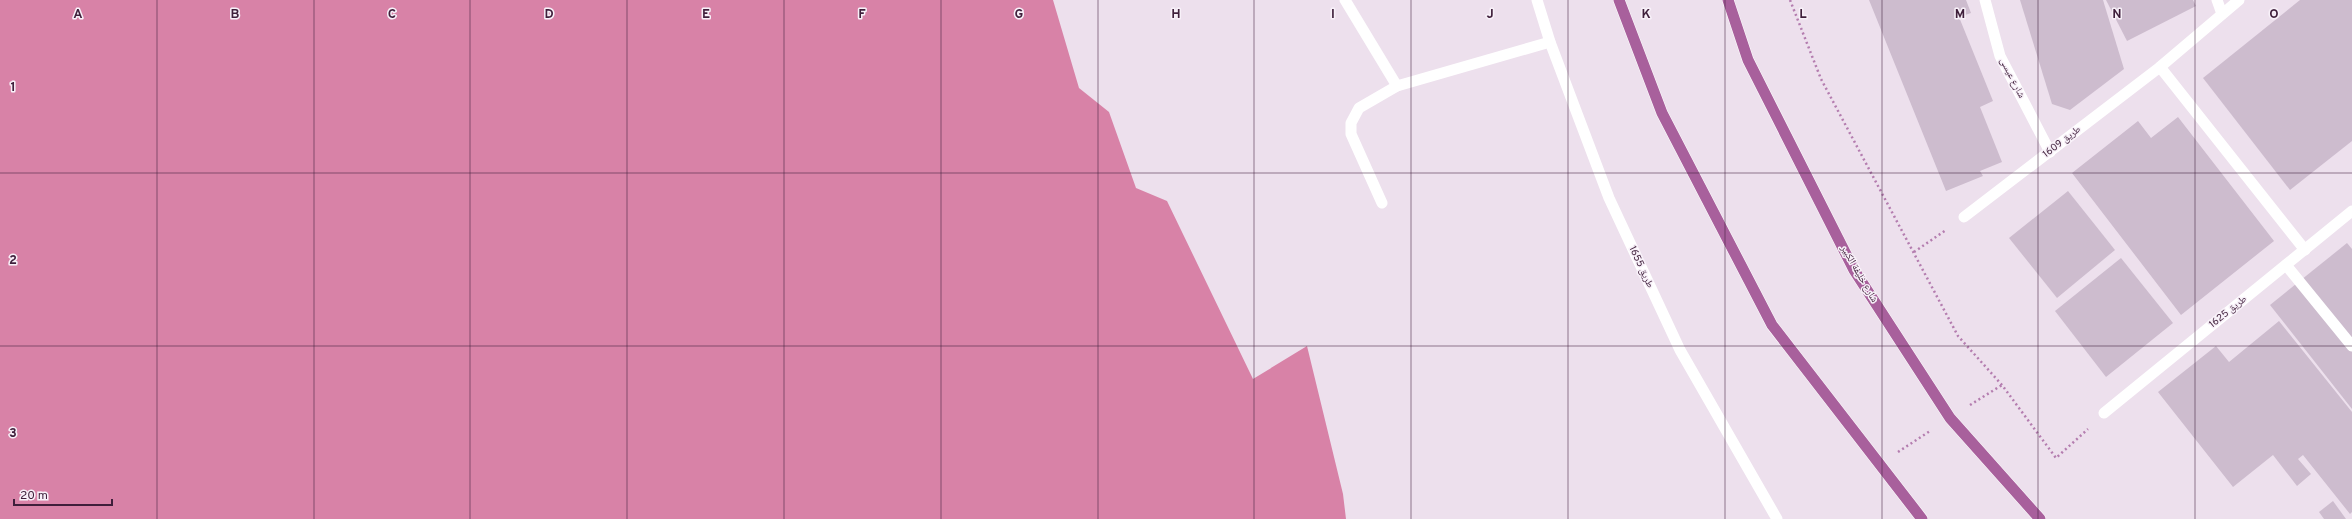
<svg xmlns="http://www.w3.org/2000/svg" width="2352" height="519" viewBox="0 0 2352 519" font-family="Overpass,'Noto Naskh Arabic',sans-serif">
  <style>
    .water { fill: #d882a7 }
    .building { fill: #cdbcce }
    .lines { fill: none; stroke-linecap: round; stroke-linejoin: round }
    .primary-casing { stroke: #fff; stroke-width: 12 }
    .path { stroke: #b47daf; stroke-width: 2.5; stroke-dasharray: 2 3; stroke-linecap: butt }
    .service { stroke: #fff; stroke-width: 11 }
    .minor { stroke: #fff; stroke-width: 11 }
    .primary { stroke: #a8609c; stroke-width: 11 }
    .grid { fill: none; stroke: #3f1f3b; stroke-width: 1; stroke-opacity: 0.55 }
    .labels { text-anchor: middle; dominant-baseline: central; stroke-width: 3; stroke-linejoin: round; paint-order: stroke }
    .street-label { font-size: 10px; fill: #3f1f3b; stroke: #f8f1f9 }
    .grid-label { font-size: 13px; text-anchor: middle; font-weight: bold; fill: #3f1f3b; stroke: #f8f1f9; stroke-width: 3; stroke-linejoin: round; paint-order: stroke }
  </style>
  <rect width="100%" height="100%" fill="#ede0ed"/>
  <polygon class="water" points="0,0 1053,0 1079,88 1109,112 1136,188 1167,201 1253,379 1307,346 1343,494 1346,519 0,519"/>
  <g class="building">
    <polygon points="1869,0 1966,0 1971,13 1959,17 1993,101 1980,107 2002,162 1980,171 1983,176 1946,191"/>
    <polygon points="2020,0 2103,0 2124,69 2070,110 2052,104"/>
    <polygon points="2106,0 2193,0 2196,6 2127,41"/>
    <polygon points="2300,0 2352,0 2352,141 2290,190 2203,78"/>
    <polygon points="2178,117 2274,241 2181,315 2072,173 2138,121 2151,138"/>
    <polygon points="2068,191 2115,250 2057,298 2009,238"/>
    <polygon points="2347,243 2352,249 2352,409 2270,305"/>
    <polygon points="2121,258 2173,323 2106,377 2055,311"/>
    <polygon points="2279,321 2352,412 2352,512 2350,514 2303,455 2298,459 2311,474 2297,486 2273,455 2233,487 2158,392 2216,346 2229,362"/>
    <polygon points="2333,501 2346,519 2324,519 2319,512"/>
  </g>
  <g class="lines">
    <defs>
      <g id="primary">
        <polyline points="1619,0 1662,113 1772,325 1922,519"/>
        <polyline points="1728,0 1748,60 1854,270 1950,418 2040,519"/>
      </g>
    </defs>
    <use href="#primary" class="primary-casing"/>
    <g class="path">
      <polyline points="1790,0 1821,79 1958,336 2002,385 2056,458 2088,429"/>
      <polyline points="1914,252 1946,230"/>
      <polyline points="1970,405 2002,385"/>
      <polyline points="1898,452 1930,431"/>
    </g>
    <polyline class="service" points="2286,265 2352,346"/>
    <g class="minor">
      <polyline points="1345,0 1397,86"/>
      <polyline points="1537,0 1550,42 1609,198 1680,350 1777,519"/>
      <polyline points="1985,0 2000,56 2050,152"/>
      <polyline points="2217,0 2222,14"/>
      <polyline points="2160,67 2305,250"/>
      <polyline points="1382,203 1351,134 1351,123 1359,108 1397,86 1550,42"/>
      <polyline points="1964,217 2160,67 2239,0"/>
      <polyline points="2104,413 2352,211"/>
    </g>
    <use href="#primary" class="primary"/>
  </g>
  <path class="grid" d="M157,0V519M314,0V519M470,0V519M627,0V519M784,0V519M941,0V519M1098,0V519M1254,0V519M1411,0V519M1568,0V519M1725,0V519M1882,0V519M2038,0V519M2195,0V519M0,173H2352M0,346H2352"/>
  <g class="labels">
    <g class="street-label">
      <text transform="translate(2012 78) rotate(63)">شارع عيسى</text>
      <text transform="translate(2062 142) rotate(-38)">طريق 1609</text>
      <text transform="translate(1641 267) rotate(65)">طريق 1655</text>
      <text transform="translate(1859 274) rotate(60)">شارع خليفة الكبير</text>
      <text transform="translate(2228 312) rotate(-39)">طريق 1625</text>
    </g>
  </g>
  <g class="grid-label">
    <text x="78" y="18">A</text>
    <text x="235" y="18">B</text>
    <text x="392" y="18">C</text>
    <text x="549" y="18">D</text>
    <text x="706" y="18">E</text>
    <text x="862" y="18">F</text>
    <text x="1019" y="18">G</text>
    <text x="1176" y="18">H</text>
    <text x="1333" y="18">I</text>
    <text x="1490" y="18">J</text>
    <text x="1646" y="18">K</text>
    <text x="1803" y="18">L</text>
    <text x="1960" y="18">M</text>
    <text x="2117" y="18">N</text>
    <text x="2274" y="18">O</text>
    <text x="13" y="91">1</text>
    <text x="13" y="264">2</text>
    <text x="13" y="437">3</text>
  </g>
  <path d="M14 499v6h98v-6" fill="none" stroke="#3f1f3b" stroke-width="2"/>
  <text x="20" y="499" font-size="12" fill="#3f1f3b" stroke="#f8f1f9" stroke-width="3" paint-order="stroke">20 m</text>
</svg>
